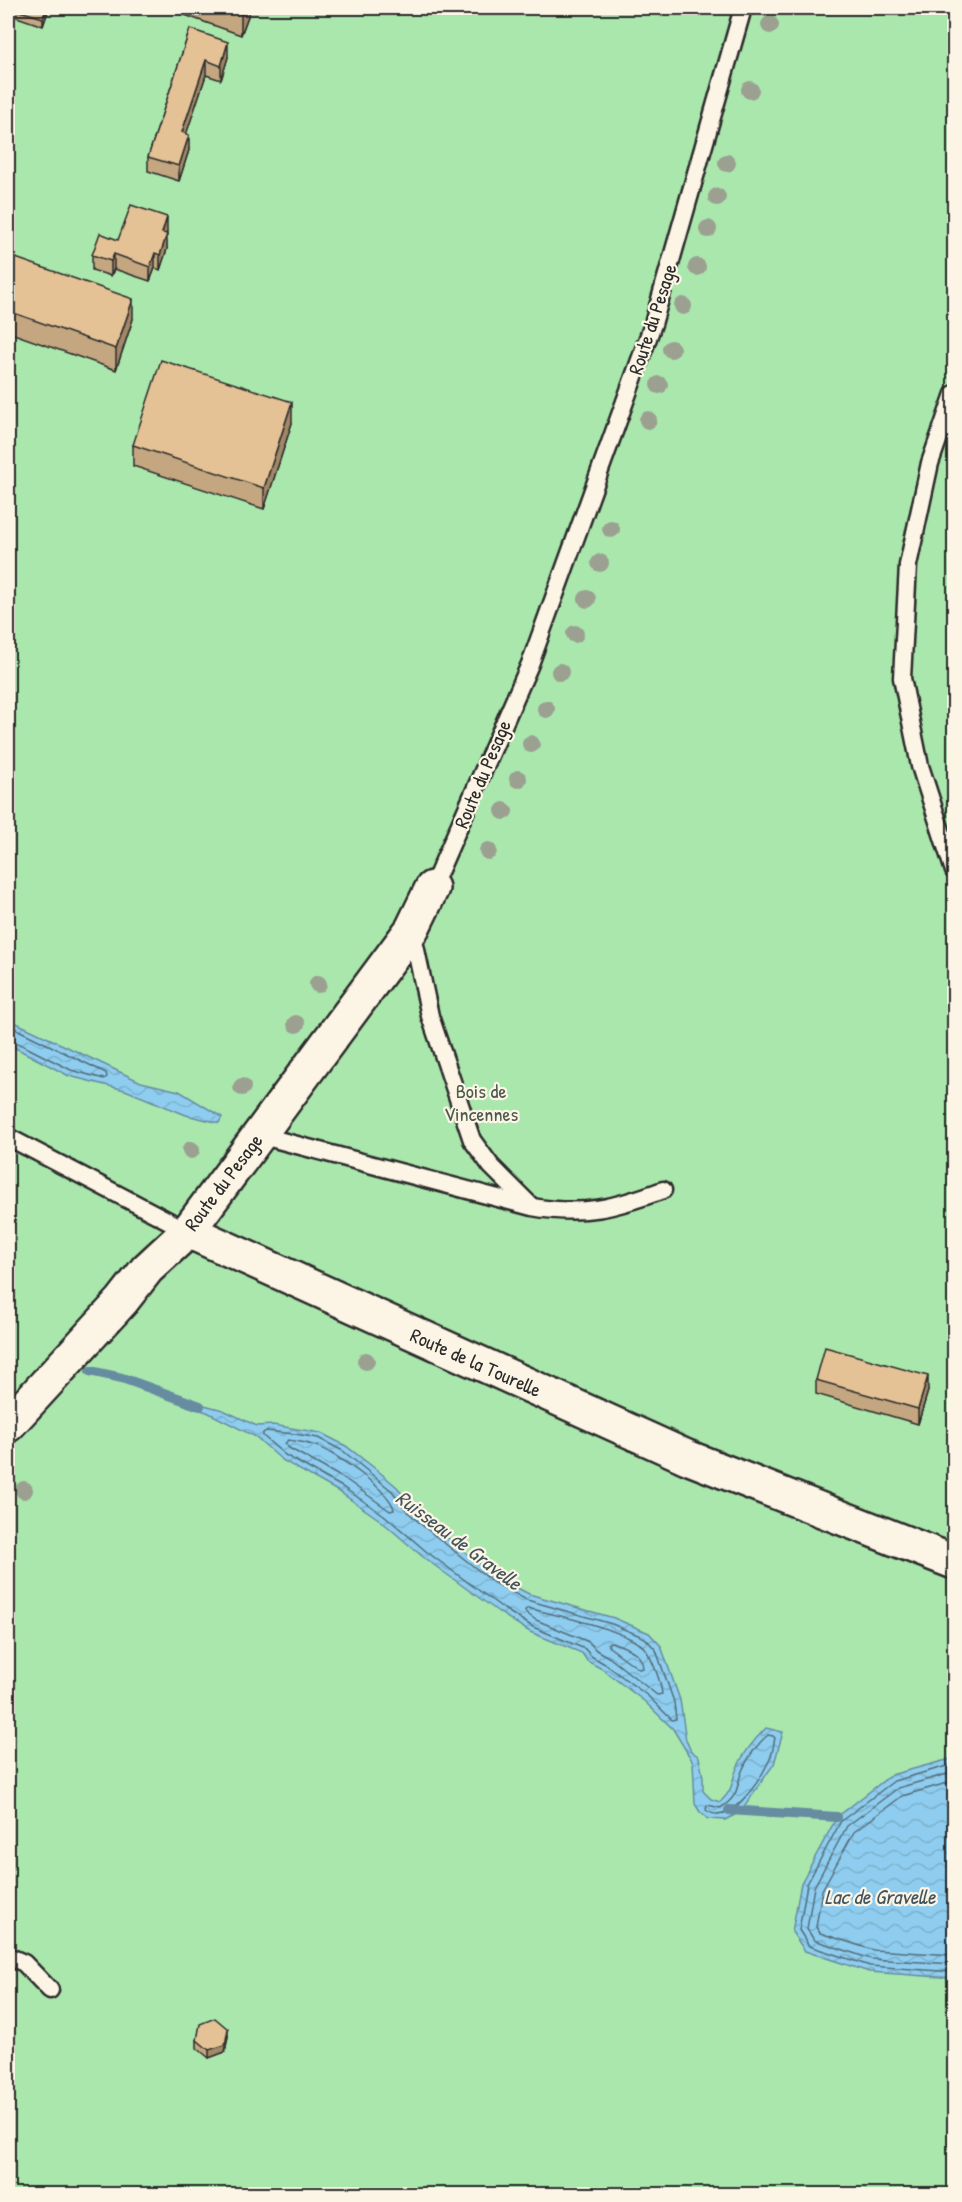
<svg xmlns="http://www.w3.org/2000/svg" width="962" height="2202" viewBox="0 0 962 2202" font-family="'Patrick Hand',sans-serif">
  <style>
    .park { fill: #aae7ad; stroke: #6a896c; stroke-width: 1.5 }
    .water { fill: url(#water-waves); stroke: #668ca1; stroke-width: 1.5 }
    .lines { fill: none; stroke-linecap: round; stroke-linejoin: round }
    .shore { stroke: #536c79; stroke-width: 1.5 }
    .stream { stroke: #668ca1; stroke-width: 10 }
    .lane-casing { stroke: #2b2b2b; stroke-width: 21 }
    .street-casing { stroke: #2b2b2b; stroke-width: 38 }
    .lane { stroke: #fcf5e5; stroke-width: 16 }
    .street { stroke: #fcf5e5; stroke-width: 33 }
    .tree { fill: #9ba091 }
    .wall { fill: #c4a780; stroke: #2b2b2b; stroke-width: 1.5 }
    .shaded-wall { fill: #a08868; stroke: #2b2b2b; stroke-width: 1.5 }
    .building { fill: #e4c295; stroke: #2b2b2b; stroke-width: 1.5 }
    .labels { text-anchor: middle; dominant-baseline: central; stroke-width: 4.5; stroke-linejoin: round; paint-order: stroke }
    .street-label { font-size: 20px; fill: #2b2b2b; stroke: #fcf5e5 }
    .park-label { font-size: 20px; fill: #4b5a4c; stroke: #fcf5e5 }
    .water-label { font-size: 21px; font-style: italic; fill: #44545c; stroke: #fcf5e5 }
  </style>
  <defs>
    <pattern id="water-waves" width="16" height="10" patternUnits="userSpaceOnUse" patternTransform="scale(1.5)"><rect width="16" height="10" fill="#8ecdef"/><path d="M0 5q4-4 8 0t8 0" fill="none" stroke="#7bb0cd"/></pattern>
  </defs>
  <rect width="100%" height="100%" fill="#fcf5e5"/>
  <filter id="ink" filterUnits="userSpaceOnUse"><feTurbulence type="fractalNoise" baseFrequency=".0167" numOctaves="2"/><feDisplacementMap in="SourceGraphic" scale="12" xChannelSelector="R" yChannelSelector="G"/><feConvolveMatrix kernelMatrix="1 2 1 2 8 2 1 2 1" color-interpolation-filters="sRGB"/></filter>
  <g filter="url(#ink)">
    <rect class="park" x="8" y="8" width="946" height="2186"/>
    <g class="water">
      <polygon points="8,1019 141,1082 179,1091 222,1117 219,1123 186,1115 125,1090 69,1076 8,1044"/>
      <path d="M189,1401L223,1410L257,1426L273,1425L321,1433L346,1446L377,1470L397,1487L413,1509L427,1521L496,1577L529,1594L614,1618L649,1633L661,1646L680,1700L686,1740L691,1751L699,1757L703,1777V1791L711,1799L720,1802C735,1788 730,1784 737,1768C743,1754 755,1739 766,1728L783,1732L774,1764L740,1812L726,1820L708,1819L700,1812L695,1804L693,1762L673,1729L644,1701L602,1669L587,1661L582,1653L530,1632L500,1613L423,1557L380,1520L341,1493L282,1460L256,1437L207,1412L187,1406Z"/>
      <polygon points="954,1758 954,1978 869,1972 805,1951 792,1932 801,1883 837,1817 891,1775"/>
    </g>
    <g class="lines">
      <g class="shore">
        <polyline points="8,1025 106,1073 107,1077 104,1079 71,1070 12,1040 8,1039"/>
        <polygon points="266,1431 295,1434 318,1438 343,1451 392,1491 409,1513 423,1526 493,1582 527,1600 612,1624 645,1638 656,1650 674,1702 676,1719 672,1720 648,1696 605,1664 591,1656 585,1649 533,1627 504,1609 427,1552 384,1515 344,1488 285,1455 263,1436 263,1433"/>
        <path d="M288,1440C297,1441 307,1443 316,1446C334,1452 392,1492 394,1510L390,1511L348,1481L289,1448L285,1444Z"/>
        <path d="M528,1608C561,1617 612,1626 640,1644C650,1650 661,1682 662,1694L657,1695L610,1658L596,1650L589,1642L536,1620L526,1613L525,1610Z"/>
        <path d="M612,1642C626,1648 642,1651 643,1668L639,1669L609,1647L608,1643Z"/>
        <path d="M768,1735L773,1736L775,1738C773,1746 773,1754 769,1761C760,1780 730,1828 706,1810L707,1805L721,1808C741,1794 735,1788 742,1771C747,1759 758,1743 768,1735Z"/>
        <polyline points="954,1764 894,1781 841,1821 807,1884 799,1930 809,1946 870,1966 954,1972"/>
        <polyline points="954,1772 898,1788 847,1826 814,1887 807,1929 814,1940 871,1959 954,1964"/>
        <polyline points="954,1781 902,1796 854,1832 822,1890 816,1927 820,1933 873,1950 954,1955"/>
      </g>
      <g class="stream">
        <polyline points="90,1371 122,1378 200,1406"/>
        <polyline points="729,1810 837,1817"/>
      </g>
      <defs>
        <g id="lane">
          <polyline points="954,394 930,463 908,565 902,678 920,766 954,871"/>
          <polyline points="432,888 530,664 653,324 743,8"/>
          <polyline points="412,931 430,1016 472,1140 491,1166 531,1206"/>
          <path d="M259,1135L532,1207C584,1216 614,1208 663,1190"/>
          <polyline points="8,1137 188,1231"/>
          <polyline points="8,1956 24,1963 50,1990"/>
        </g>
        <g id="street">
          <polyline points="188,1231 687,1457 954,1562"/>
          <polyline points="8,1425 122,1301 147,1269 188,1231 412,929 432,888"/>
        </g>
      </defs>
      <use href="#lane" class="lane-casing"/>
      <use href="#street" class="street-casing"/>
      <use href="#lane" class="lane"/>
      <use href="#street" class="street"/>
    </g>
    <g class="tree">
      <circle cx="770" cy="25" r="9"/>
      <circle cx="750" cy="90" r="9"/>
      <circle cx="727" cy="163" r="9"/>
      <circle cx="717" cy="197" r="9"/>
      <circle cx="708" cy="229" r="9"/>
      <circle cx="697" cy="267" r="9"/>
      <circle cx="683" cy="306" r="9"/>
      <circle cx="671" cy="349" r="9"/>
      <circle cx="659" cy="385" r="9"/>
      <circle cx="648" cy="420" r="9"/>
      <circle cx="611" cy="529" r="9"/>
      <circle cx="600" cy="563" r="9"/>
      <circle cx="587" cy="599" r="9"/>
      <circle cx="575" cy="634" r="9"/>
      <circle cx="560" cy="672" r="9"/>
      <circle cx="546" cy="709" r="9"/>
      <circle cx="531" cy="744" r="9"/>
      <circle cx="518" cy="779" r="9"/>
      <circle cx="504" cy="811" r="9"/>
      <circle cx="488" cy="851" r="9"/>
      <circle cx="318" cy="984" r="9"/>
      <circle cx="296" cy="1024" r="9"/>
      <circle cx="242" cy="1087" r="9"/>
      <circle cx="191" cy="1150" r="9"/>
      <circle cx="366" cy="1361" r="9"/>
      <circle cx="24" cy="1490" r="9"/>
    </g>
    <g class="wall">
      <polygon points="8,8 49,8 43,26 8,14"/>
      <polygon points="165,8 251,8 241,35"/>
      <polygon points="190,29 228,57 221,80 206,75 186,134 189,150 179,181 148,171 148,157"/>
      <polygon points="167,232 166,234 167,249 160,270 155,268 150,281 114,269 111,276 92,270 92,255 118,240"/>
      <polygon points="8,264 133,319 116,370 8,332"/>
      <polygon points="292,423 264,509 133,466 133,445"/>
      <polygon points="816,1380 928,1391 918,1424 816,1394"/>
      <polygon points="228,2036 225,2052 209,2058 197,2048 197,2040"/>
    </g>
    <g class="shaded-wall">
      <polygon points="47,8 49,8 43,26 43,18"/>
      <polygon points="244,8 251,8 241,35 241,14"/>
      <polygon points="228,42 228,57 221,80 221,66"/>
      <polygon points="206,60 206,75 182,147 182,132"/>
      <polygon points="189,135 189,150 179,181 179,166"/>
      <polygon points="167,217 167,232 162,247 162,233"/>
      <polygon points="167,234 167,249 160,270 160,255"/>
      <polygon points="155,253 155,268 150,281 150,267"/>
      <polygon points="114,254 114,269 111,276 111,261"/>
      <polygon points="133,299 133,319 116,370 116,349"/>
      <polygon points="292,402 292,423 264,509 264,488"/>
      <polygon points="928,1376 928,1391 918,1424 918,1409"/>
      <polygon points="228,2029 228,2036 225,2052 209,2058 209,2050"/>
    </g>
    <g class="building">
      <polygon points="10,8 47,8 43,18"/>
      <polygon points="223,8 244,8 241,14"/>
      <polygon points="190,29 228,42 221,66 206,60 182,132 189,135 179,166 148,157"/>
      <polygon points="131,205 167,217 162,233 167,234 160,255 155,253 150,267 114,254 111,261 92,255 100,233 118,240"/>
      <polygon points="10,256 133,299 116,349 8,311 8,264"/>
      <polygon points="161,360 292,402 264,488 133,445"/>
      <polygon points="825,1347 928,1376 918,1409 816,1380"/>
      <polygon points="215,2018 228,2029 225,2045 209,2050 197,2040 200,2024"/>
    </g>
  </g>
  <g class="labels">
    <g class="street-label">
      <text transform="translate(652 319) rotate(-72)">Route du Pesage</text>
      <text transform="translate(482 774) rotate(-67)">Route du Pesage</text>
      <text transform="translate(223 1182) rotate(-53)">Route du Pesage</text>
      <text transform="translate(476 1362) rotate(24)">Route de la Tourelle</text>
    </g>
    <g class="park-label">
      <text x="481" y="1090">Bois de<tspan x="481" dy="23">Vincennes</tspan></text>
    </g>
    <g class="water-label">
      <text transform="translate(459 1540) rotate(37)">Ruisseau de Gravelle</text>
      <text x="880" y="1896">Lac de Gravelle</text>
    </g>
  </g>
  <rect width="962" height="2202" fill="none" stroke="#fcf5e5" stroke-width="30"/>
  <rect x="15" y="15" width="932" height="2172" fill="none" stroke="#2b2b2b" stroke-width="2" filter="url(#ink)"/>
</svg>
